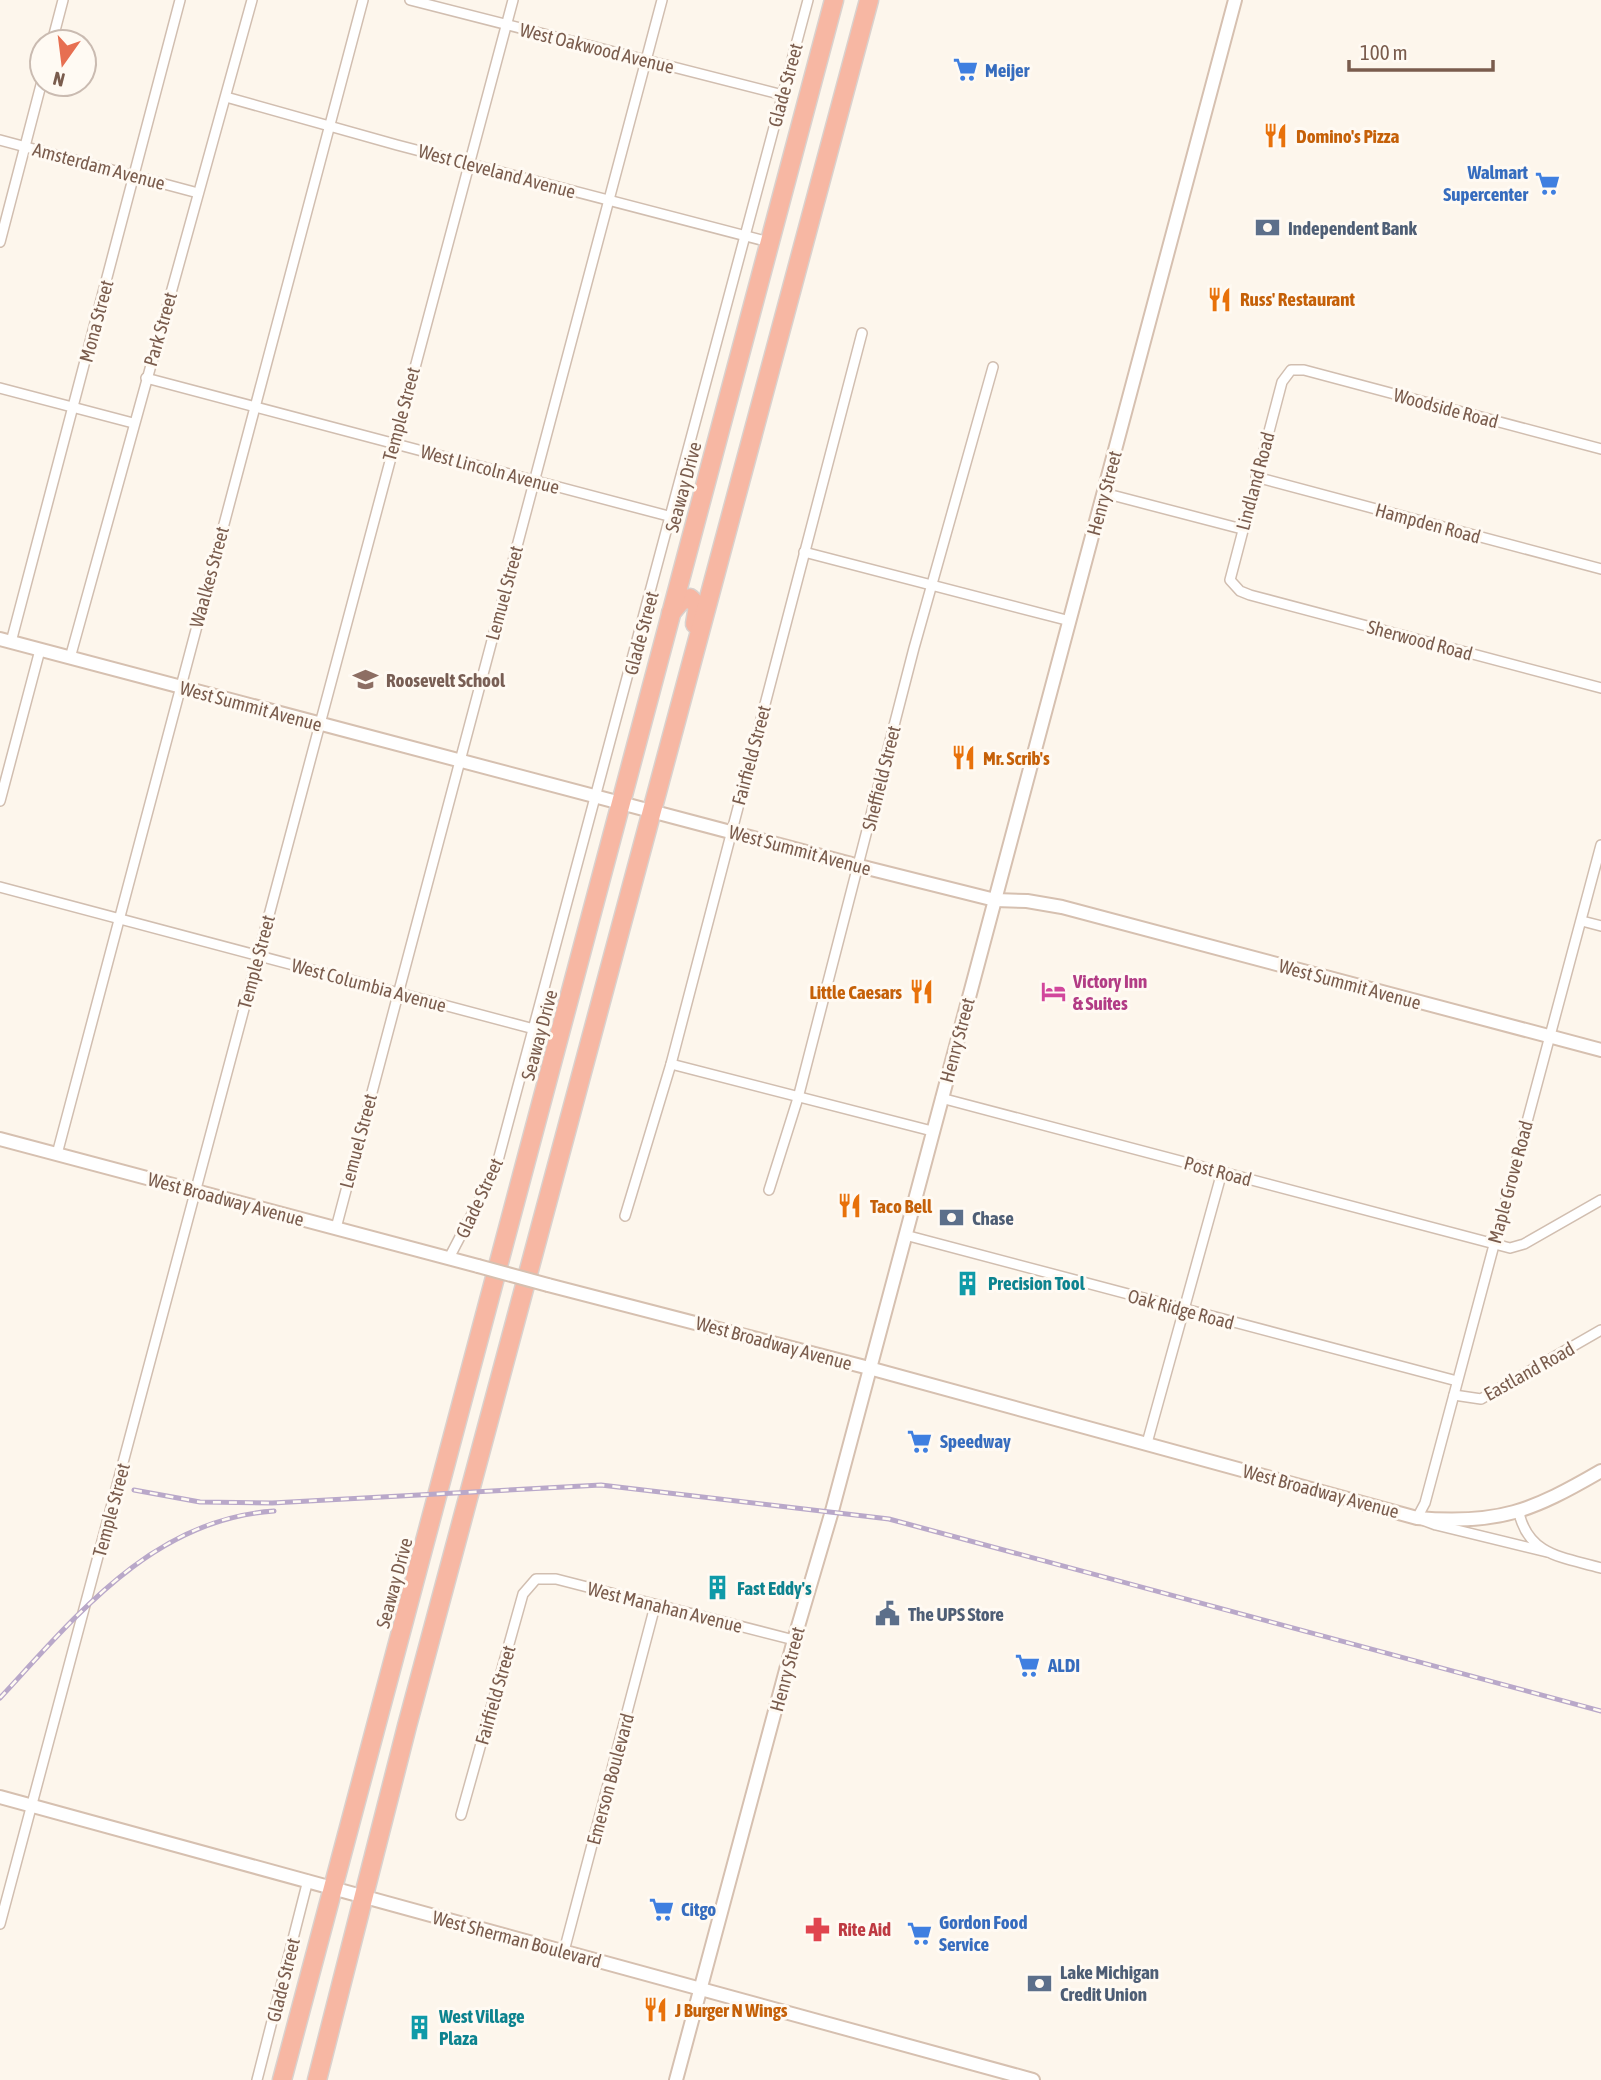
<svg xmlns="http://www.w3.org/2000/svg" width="1601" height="2080" viewBox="0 0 1601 2080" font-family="'Asap Condensed',sans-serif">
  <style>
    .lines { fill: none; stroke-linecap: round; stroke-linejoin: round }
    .street-casing { stroke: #d1beb0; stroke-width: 12 }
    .secondary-casing { stroke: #d6c0b0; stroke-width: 16 }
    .highway-casing { stroke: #dad1cd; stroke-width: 21 }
    .street { stroke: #fff; stroke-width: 9 }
    .secondary { stroke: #fff; stroke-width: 12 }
    .highway { stroke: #f7b7a3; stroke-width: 18 }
    .rail-casing { stroke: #b9a8c9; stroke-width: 5 }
    .rail { stroke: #fffaf3; stroke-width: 2.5; stroke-dasharray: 8; stroke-linecap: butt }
    .secondary-bridge-casing { stroke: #d6c0b0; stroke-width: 16; stroke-linecap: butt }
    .secondary-bridge { stroke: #fff; stroke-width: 12 }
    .labels { text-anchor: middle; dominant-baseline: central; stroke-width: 6; stroke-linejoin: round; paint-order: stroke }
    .street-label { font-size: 19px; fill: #7a5c4d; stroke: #fffaf3 }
    .shop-label { font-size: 19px; font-weight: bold; fill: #366cbe; stroke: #fffaf3; text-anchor: start }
    .food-label { font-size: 19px; font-weight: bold; fill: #c56008; stroke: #fffaf3; text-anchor: start }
    .service-label { font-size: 19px; font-weight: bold; fill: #4e5e75; stroke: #fffaf3; text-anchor: start }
    .education-label { font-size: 19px; font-weight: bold; fill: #785e54; stroke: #fffaf3; text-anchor: start }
    .hotel-label { font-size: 19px; font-weight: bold; fill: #b23c85; stroke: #fffaf3; text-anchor: start }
    .culture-label { font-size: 19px; font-weight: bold; fill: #0d838f; stroke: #fffaf3; text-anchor: start }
    .health-label { font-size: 19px; font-weight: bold; fill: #be3a42; stroke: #fffaf3; text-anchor: start }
  </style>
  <rect width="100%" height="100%" fill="#fdf6ec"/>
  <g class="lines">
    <defs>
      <g id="street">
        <polyline points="410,0 783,95"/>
        <polyline points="52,42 63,0"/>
        <polyline points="226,97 397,145 769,242"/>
        <polyline points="0,140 198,193"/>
        <polyline points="0,242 42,81"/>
        <polyline points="146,378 672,517"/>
        <polyline points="0,388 133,423"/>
        <polyline points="1601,449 1304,370 1291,370 1282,382 1230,580 1240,591 1250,595 1601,688"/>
        <polyline points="1256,477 1601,569"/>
        <polyline points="1104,493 1242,529"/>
        <polyline points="804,552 1070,621"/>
        <polyline points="11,642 180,0"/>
        <polyline points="70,658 252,0"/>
        <polyline points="0,801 40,650"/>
        <polyline points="0,887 534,1029"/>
        <polyline points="1582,921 1601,926"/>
        <polyline points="671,1064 932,1131"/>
        <polyline points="941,1098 1510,1248 1524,1244 1601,1200"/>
        <polyline points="57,1154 363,0"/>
        <polyline points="769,1190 798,1098 914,648 993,367"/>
        <polyline points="625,1216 671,1064 862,333"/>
        <polyline points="336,1228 662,0"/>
        <polyline points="905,1235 1457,1381"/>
        <polyline points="449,1258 496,1168 808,0"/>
        <polyline points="1454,1395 1481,1399 1601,1330"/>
        <polyline points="1147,1443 1222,1172"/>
        <path d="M1519,1513C1529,1556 1563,1557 1601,1568"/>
        <polyline points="1547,1552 1436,1525 1417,1518 1425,1503 1601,845"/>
        <polyline points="461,1815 523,1594 536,1579 556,1579 794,1640"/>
        <polyline points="0,1924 513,0"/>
        <polyline points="564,1951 655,1606"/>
        <polyline points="257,2080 308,1880"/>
      </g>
      <g id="secondary">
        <polyline points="0,639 859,866 995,900 1027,901 1062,907 1601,1050"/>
        <polyline points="0,1139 478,1266"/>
        <path d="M548,1285L869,1368L1417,1518C1499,1525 1532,1511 1601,1471"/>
        <polyline points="0,1797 1033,2080"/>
        <polyline points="676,2080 794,1640 832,1511 1235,0"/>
      </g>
      <g id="highway">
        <polyline points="671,613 681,601 690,598 698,606 695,624"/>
        <polyline points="282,2080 834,0"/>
        <polyline points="317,2080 407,1726 869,0"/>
      </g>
    </defs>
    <use href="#street" class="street-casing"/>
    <use href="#secondary" class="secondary-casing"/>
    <use href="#highway" class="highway-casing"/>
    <use href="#street" class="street"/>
    <use href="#secondary" class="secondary"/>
    <use href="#highway" class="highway"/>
    <defs>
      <g id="rail">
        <polyline points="134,1490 200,1502 272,1503 601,1485 889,1519 1601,1711"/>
        <path d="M0,1698C76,1616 153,1519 274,1511"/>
      </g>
    </defs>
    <use href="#rail" class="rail-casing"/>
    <use href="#rail" class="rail"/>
    <defs>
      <polyline id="secondary-bridge" points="478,1266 548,1285"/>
    </defs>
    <use href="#secondary-bridge" class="secondary-bridge-casing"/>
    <use href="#secondary-bridge" class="secondary-bridge"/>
  </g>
  <defs>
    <symbol id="supermarket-bare" viewBox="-9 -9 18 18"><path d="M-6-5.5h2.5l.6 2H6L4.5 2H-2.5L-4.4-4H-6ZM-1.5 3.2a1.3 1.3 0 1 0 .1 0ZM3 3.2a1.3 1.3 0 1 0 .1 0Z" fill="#3f7fe0" stroke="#fffaf3" stroke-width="2.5" paint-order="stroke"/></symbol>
    <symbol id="restaurant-bare" viewBox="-9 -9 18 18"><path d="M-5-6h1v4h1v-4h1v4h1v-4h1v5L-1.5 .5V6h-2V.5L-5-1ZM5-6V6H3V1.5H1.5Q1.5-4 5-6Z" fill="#e8710a" stroke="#fffaf3" stroke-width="2.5" paint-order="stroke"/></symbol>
    <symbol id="bank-bare" viewBox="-9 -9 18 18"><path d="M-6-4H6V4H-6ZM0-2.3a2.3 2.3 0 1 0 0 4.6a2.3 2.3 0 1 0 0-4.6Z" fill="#5c6f8a" stroke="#fffaf3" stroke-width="2.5" paint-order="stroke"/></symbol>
    <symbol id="school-bare" viewBox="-9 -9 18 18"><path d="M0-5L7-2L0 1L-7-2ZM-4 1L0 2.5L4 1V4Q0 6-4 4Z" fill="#8d6e63" stroke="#fffaf3" stroke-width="2.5" paint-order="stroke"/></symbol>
    <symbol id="hotel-bare" viewBox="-9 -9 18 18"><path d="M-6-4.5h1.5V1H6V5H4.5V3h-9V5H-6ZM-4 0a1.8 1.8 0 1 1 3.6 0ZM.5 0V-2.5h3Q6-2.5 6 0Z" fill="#d1479c" stroke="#fffaf3" stroke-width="2.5" paint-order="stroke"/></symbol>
    <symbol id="building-bare" viewBox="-9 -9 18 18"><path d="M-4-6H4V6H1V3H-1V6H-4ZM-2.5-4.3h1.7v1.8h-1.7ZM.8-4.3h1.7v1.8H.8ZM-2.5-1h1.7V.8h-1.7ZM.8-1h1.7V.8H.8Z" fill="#0f9aa8" stroke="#fffaf3" stroke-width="2.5" paint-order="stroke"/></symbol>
    <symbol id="civic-bare" viewBox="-9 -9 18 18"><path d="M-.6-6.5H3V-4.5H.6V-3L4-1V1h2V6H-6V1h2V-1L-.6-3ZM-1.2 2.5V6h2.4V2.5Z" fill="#5c6f8a" stroke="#fffaf3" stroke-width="2.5" paint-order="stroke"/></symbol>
    <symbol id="pharmacy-bare" viewBox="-9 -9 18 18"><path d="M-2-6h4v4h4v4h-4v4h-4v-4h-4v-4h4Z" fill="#e0444e" stroke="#fffaf3" stroke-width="2.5" paint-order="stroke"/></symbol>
  </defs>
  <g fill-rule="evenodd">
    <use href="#supermarket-bare" x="948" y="52" width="35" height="35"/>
    <use href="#restaurant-bare" x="1258" y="118" width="35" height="35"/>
    <use href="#supermarket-bare" x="1530" y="166" width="35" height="35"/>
    <use href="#bank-bare" x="1250" y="210" width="35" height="35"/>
    <use href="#restaurant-bare" x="1202" y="282" width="35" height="35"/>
    <use href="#school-bare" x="348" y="662" width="35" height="35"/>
    <use href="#restaurant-bare" x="946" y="740" width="35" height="35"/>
    <use href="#restaurant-bare" x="904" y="974" width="35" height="35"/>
    <use href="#hotel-bare" x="1036" y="974" width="35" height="35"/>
    <use href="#restaurant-bare" x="832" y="1188" width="35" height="35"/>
    <use href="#bank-bare" x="934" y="1200" width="35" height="35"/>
    <use href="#building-bare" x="950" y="1266" width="35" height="35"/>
    <use href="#supermarket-bare" x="902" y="1424" width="35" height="35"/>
    <use href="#building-bare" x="700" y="1570" width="35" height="35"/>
    <use href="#civic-bare" x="870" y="1596" width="35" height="35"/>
    <use href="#supermarket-bare" x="1010" y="1648" width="35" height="35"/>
    <use href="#supermarket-bare" x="644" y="1892" width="35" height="35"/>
    <use href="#pharmacy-bare" x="800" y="1912" width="35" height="35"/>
    <use href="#supermarket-bare" x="902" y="1916" width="35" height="35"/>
    <use href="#bank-bare" x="1022" y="1966" width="35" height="35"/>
    <use href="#restaurant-bare" x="638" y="1992" width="35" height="35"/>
    <use href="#building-bare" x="402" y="2010" width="35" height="35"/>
  </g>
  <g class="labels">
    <g class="street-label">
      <text transform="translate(597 48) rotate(14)">West Oakwood Avenue</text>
      <text transform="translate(785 85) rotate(-75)">Glade Street</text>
      <text transform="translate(99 166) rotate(15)">Amsterdam Avenue</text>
      <text transform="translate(497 171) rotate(15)">West Cleveland Avenue</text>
      <text transform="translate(96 321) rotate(-75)">Mona Street</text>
      <text transform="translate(160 329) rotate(-74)">Park Street</text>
      <text transform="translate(1446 408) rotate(15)">Woodside Road</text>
      <text transform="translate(401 414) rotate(-75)">Temple Street</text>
      <text transform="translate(490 469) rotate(15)">West Lincoln Avenue</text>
      <text transform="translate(1255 481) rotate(-75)">Lindland Road</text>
      <text transform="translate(683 487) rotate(-75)">Seaway Drive</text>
      <text transform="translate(1104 493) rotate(-75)">Henry Street</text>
      <text transform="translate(1428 523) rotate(15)">Hampden Road</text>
      <text transform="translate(209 577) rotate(-75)">Waalkes Street</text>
      <text transform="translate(504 593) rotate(-75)">Lemuel Street</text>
      <text transform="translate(641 633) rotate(-75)">Glade Street</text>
      <text transform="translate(1420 640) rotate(15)">Sherwood Road</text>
      <text transform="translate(251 706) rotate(15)">West Summit Avenue</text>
      <text transform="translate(751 755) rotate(-75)">Fairfield Street</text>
      <text transform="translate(881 778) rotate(-76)">Sheffield Street</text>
      <text transform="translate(800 850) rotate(15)">West Summit Avenue</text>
      <text transform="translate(256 962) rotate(-75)">Temple Street</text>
      <text transform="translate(1350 984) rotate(15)">West Summit Avenue</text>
      <text transform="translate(369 985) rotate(15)">West Columbia Avenue</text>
      <text transform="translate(539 1035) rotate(-75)">Seaway Drive</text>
      <text transform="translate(957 1040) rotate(-75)">Henry Street</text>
      <text transform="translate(358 1141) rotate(-75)">Lemuel Street</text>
      <text transform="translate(1218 1171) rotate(15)">Post Road</text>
      <text transform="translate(1510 1182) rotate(-75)">Maple Grove Road</text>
      <text transform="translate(479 1198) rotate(-65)">Glade Street</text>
      <text transform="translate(226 1199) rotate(15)">West Broadway Avenue</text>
      <text transform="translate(1181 1309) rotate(15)">Oak Ridge Road</text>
      <text transform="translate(774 1343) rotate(15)">West Broadway Avenue</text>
      <text transform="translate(1529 1371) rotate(-29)">Eastland Road</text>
      <text transform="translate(1321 1491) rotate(15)">West Broadway Avenue</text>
      <text transform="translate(111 1510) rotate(-75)">Temple Street</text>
      <text transform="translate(394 1583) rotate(-75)">Seaway Drive</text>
      <text transform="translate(665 1607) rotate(14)">West Manahan Avenue</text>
      <text transform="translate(787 1669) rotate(-75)">Henry Street</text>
      <text transform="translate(495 1695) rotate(-74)">Fairfield Street</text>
      <text transform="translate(610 1779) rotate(-75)">Emerson Boulevard</text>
      <text transform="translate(517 1939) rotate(15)">West Sherman Boulevard</text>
      <text transform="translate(283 1980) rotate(-76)">Glade Street</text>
    </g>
    <g class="shop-label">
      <text x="985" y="70">Meijer</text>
      <text x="1528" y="172" text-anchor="end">Walmart<tspan x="1528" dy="22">Supercenter</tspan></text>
      <text x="940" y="1441">Speedway</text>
      <text x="1048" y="1665">ALDI</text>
      <text x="681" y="1909">Citgo</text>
      <text x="939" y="1922">Gordon Food<tspan x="939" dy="22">Service</tspan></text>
    </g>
    <g class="food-label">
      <text x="1296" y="136">Domino's Pizza</text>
      <text x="1240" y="299">Russ' Restaurant</text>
      <text x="983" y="758">Mr. Scrib's</text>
      <text x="902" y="992" text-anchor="end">Little Caesars</text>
      <text x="870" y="1206">Taco Bell</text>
      <text x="675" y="2010">J Burger N Wings</text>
    </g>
    <g class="service-label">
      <text x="1288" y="228">Independent Bank</text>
      <text x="972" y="1218">Chase</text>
      <text x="908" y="1614">The UPS Store</text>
      <text x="1060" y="1972">Lake Michigan<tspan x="1060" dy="22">Credit Union</tspan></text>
    </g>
    <g class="education-label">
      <text x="386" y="680">Roosevelt School</text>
    </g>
    <g class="hotel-label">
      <text x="1073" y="981">Victory Inn<tspan x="1073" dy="22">&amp; Suites</tspan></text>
    </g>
    <g class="culture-label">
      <text x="988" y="1283">Precision Tool</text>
      <text x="737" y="1588">Fast Eddy's</text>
      <text x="439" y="2016">West Village<tspan x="439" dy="22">Plaza</tspan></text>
    </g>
    <g class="health-label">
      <text x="838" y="1929">Rite Aid</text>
    </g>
  </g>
  <g transform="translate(63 63) rotate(194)"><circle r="33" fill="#fffaf3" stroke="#cabbb1" stroke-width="2"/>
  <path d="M0-5L12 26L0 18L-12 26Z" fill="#e76f51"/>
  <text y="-10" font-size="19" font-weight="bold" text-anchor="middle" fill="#7a5c4d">N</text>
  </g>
  <path d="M1349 60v10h144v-10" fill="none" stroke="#7a5c4d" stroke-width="3.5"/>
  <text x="1360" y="60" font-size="21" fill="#7a5c4d" stroke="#fffaf3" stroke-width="5" paint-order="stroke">100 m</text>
</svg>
